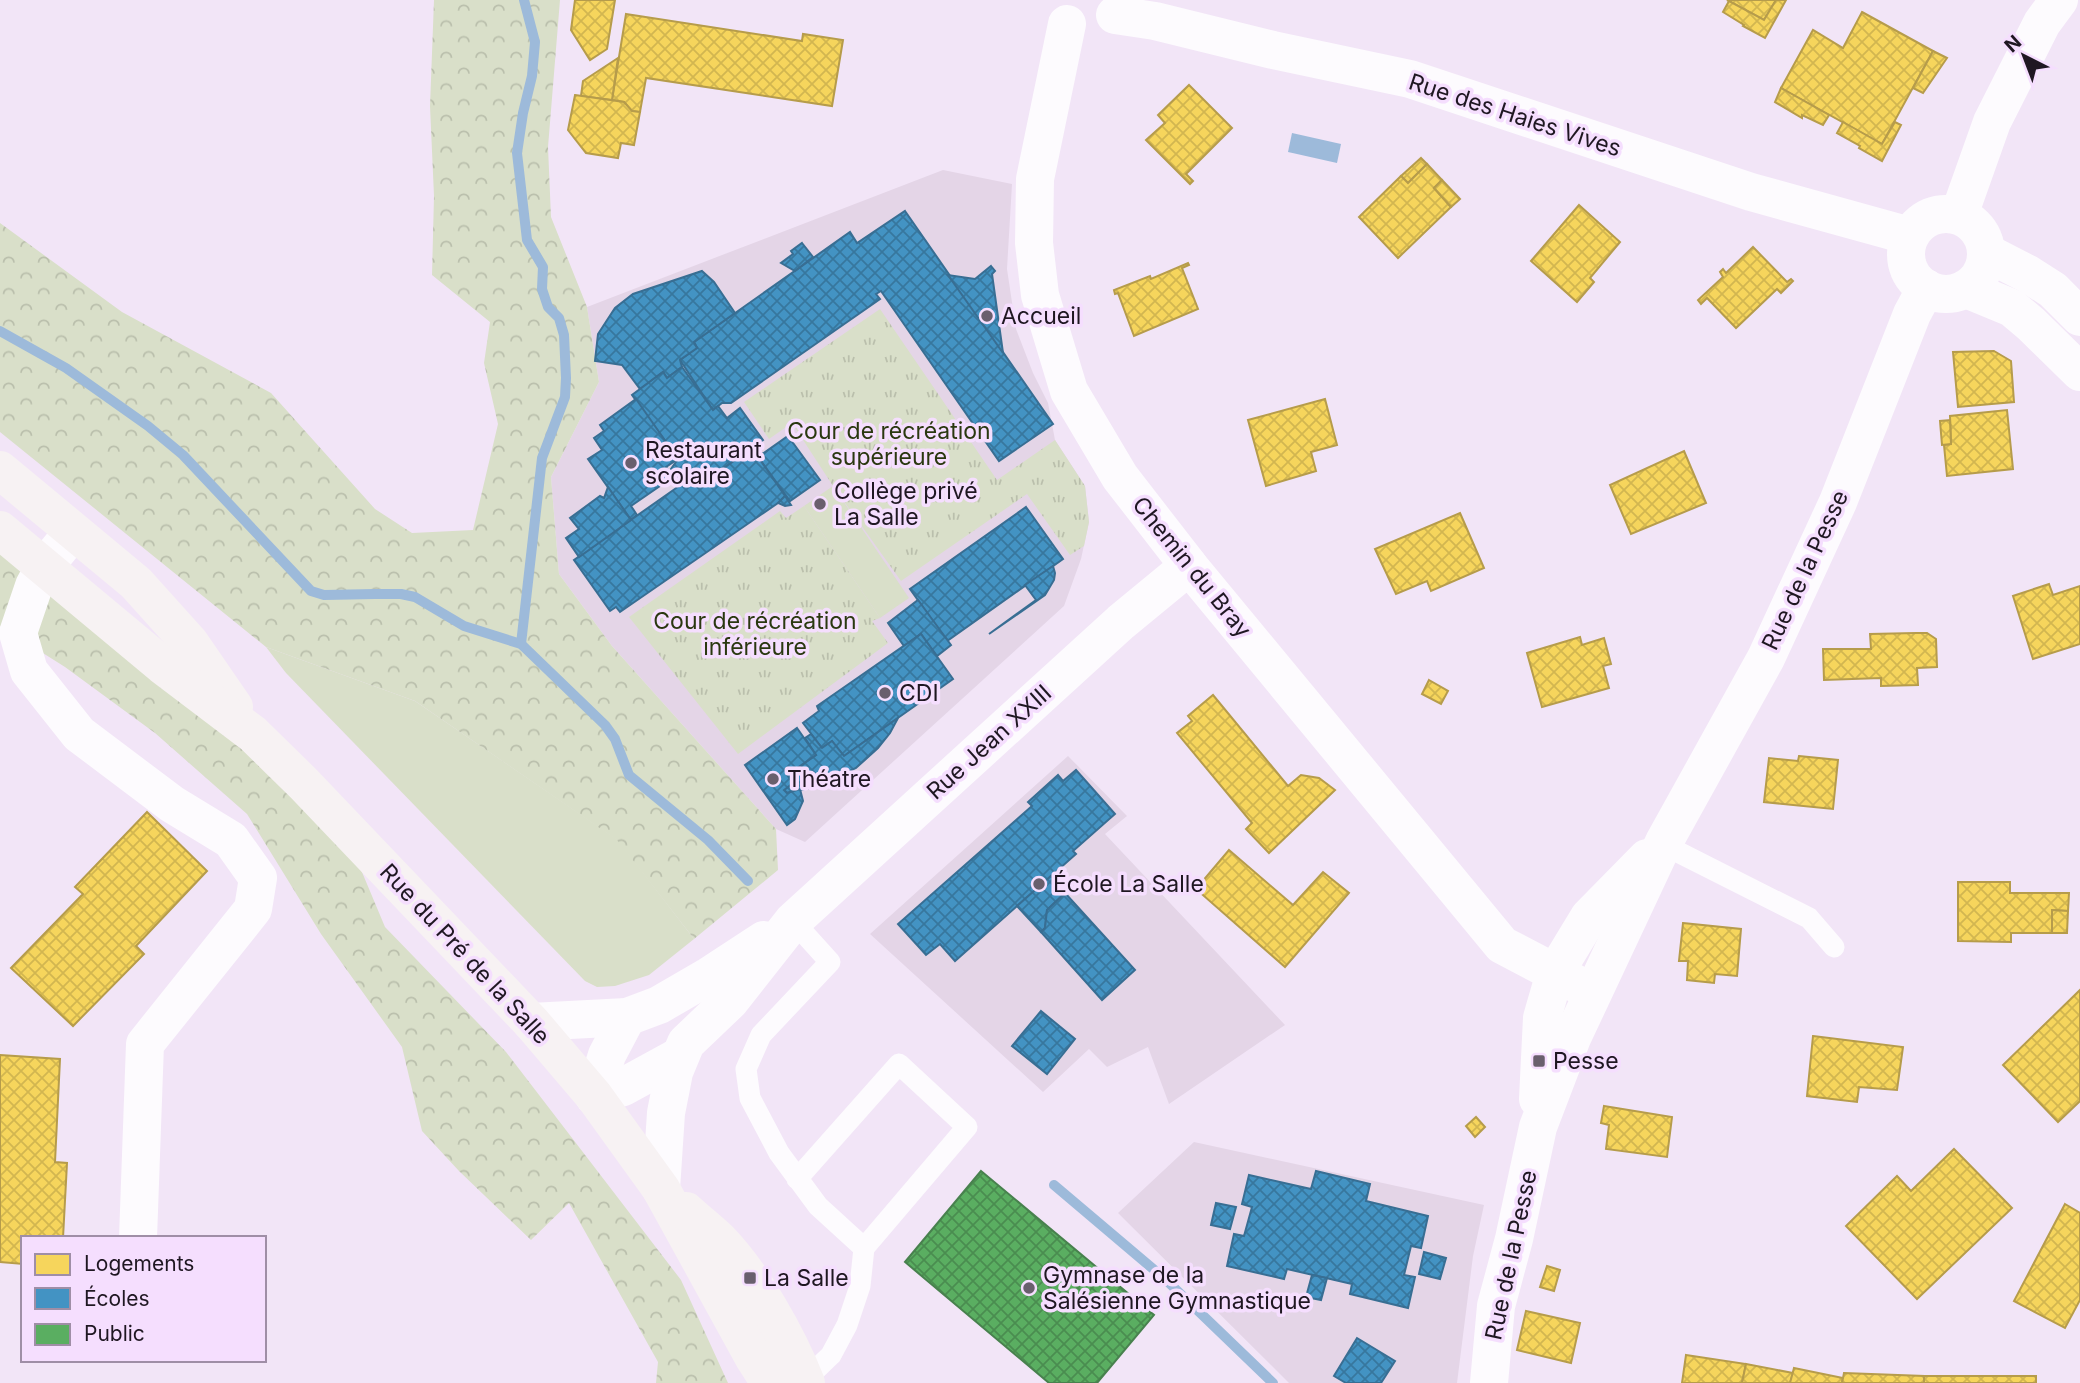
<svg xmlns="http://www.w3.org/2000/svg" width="2080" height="1383" viewBox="0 0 2080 1383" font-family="Inter,sans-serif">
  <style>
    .education { fill: #e4d5e7 }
    .grass { fill: #d9dfc9 }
    .forest { fill: url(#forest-crowns) }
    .park { fill: url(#park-tufts) }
    .water { fill: #9dbada }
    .homes { fill: url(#homes-cross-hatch); stroke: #b69c4b; stroke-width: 2 }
    .schools { fill: url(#schools-cross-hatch); stroke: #386e93; stroke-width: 2 }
    .public { fill: url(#public-cross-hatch); stroke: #48814e; stroke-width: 2 }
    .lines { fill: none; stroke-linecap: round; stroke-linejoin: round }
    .stream { stroke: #9dbada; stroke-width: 10 }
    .service { stroke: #fdfbfe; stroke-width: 21 }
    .minor { stroke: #fdfbfe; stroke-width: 38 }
    .secondary { stroke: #f7f2f3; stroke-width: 38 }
    .poi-dot { fill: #695f6d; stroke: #f5defe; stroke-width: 2.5 }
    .labels { text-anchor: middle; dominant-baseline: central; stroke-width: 7; stroke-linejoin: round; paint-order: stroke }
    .street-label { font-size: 23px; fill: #1f1722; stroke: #f5defe }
    .poi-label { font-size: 23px; fill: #1f1722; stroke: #f5defe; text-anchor: start }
    .park-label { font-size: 23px; fill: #2a3810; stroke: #f5defe }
  </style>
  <defs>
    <pattern id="forest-crowns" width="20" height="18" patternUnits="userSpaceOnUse" patternTransform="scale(1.75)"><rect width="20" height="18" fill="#d9dfc9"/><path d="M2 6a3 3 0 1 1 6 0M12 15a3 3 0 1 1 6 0" fill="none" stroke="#babfac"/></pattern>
    <pattern id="park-tufts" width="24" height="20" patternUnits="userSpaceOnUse" patternTransform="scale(1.75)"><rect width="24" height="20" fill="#d9dfc9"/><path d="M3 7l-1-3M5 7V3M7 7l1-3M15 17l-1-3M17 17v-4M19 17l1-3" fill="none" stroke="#babfac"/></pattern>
    <pattern id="homes-cross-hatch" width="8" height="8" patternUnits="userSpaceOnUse" patternTransform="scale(1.75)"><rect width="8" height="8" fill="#f6d55c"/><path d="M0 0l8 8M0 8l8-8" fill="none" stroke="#d2b650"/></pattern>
    <pattern id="schools-cross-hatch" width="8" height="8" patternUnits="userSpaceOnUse" patternTransform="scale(1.75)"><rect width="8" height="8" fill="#4393c3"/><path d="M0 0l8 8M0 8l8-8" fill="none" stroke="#37779e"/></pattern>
    <pattern id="public-cross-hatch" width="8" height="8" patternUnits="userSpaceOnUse" patternTransform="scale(1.75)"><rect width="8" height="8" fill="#5aae61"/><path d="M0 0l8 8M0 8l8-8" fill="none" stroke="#4a8d50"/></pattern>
  </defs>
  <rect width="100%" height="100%" fill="#f2e5f7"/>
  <g class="education">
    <polygon points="943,170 1012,184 1007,269 1016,329 1033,373 1048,403 1055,440 1085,486 1089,522 1081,559 1064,606 805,842 776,829 612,646 559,574 551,477 599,382 587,307"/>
    <polygon points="1068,756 1127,816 1105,834 1285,1025 1169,1104 1148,1047 1107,1067 1089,1049 1043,1092 870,934"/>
    <polygon points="1194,1142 1484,1205 1473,1256 1457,1383 1289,1383 1118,1213"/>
  </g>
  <g class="grass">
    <polygon points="833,486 909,598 880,618 804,506"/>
    <polygon points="266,647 415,701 618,840 694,939 649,975 615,986 597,987 585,981 286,673"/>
  </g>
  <g class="forest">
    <polygon points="434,0 560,0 548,147 551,217 587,307 599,382 551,477 559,574 612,646 776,829 778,870 694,939 617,840 415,701 266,647 0,432 0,223 122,312 271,393 375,509 412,533 473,530 498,424 484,363 490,322 432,275 434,196 430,106"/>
    <polygon points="0,550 102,617 354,853 385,927 506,1052 681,1280 728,1383 656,1383 658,1362 569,1203 531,1240 459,1171 422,1131 402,1047 321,934 247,814 155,733 65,667 0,626"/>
  </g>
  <g class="park">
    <polygon points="880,309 997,480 1055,440 1085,486 1089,522 1084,546 1070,555 1027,494 901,581 833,486 792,423 769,439 744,402"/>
    <polygon points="804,506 880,618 872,621 888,643 738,754 629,617 780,511 786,518"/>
  </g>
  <polygon class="water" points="1292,133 1341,144 1337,163 1288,152"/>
  <g class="homes">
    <polygon points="575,0 615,0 607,49 590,60 571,30"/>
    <polygon points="1727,0 1776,0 1764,20"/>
    <polygon points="1776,0 1786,0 1765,38 1743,26 1744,25 1723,12 1729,1 1764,20"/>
    <polygon points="1862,12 1933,51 1882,144 1781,88 1813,30 1843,48"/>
    <polygon points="626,14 802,41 803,34 843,40 832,106 646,78 640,112 632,111 624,102 612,100"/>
    <polygon points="1933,51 1947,58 1923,93 1913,88"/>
    <polygon points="618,58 612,100 581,96 583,81"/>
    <polygon points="1189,85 1232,128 1186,174 1193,181 1190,184 1146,140 1165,123 1158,115"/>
    <polygon points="1781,88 1829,115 1823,125 1802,115 1802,118 1775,102"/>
    <polygon points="575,95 624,102 632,111 640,112 634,145 621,143 618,158 586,153 568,130"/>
    <polygon points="1843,122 1882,144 1895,122 1901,125 1882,161 1859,148 1860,146 1837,133"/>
    <polygon points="1421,158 1427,164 1408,183 1401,176"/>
    <polygon points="1427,164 1442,180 1434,188 1451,207 1398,258 1359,217 1401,176 1408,183"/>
    <polygon points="1442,180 1460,199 1451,207 1434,188"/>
    <polygon points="1579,205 1620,242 1590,278 1594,282 1577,302 1531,261"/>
    <polygon points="1753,247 1787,282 1791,279 1793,281 1781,293 1777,289 1736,328 1707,298 1701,304 1698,300 1723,277 1720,272 1723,269 1726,273"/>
    <polygon points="1188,263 1189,265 1182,268 1198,309 1134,336 1118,293 1115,294 1114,290 1150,276 1151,279"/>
    <polygon points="1994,351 2011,361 2014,402 1958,407 1953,352"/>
    <polygon points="1325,399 1337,445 1311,452 1316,471 1266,486 1248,420"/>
    <polygon points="2007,410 2013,469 1947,476 1944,445 1951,444 1950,416"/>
    <polygon points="1950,420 1951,444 1942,445 1940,421"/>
    <polygon points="1684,451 1706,503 1631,534 1610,485"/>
    <polygon points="1460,513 1484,568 1431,591 1427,581 1396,594 1375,549"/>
    <polygon points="2049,584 2053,595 2080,586 2080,644 2033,659 2013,596"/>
    <polygon points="1916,633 1927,633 1936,639 1937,667 1917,668 1918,685 1881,686 1881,678 1824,680 1823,649 1871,649 1870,634"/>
    <polygon points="1580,637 1582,645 1604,638 1611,664 1603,666 1609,688 1542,707 1527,653"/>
    <polygon points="1429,680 1448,691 1441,704 1422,694"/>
    <polygon points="1213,695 1288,786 1301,775 1319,778 1335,790 1269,853 1246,829 1252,823 1177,733 1192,721 1188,716"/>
    <polygon points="1799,756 1838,760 1833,809 1764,802 1769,758 1798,761"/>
    <polygon points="147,812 207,871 136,946 144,954 73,1026 11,968 83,894 75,887"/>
    <polygon points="1229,850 1293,905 1323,872 1349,893 1285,967 1196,889"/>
    <polygon points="1958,882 2010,882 2010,893 2069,893 2068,911 2052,910 2052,933 2011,933 2011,942 1958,941"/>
    <polygon points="2052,910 2068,911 2067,933 2052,933"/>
    <polygon points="1683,923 1741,929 1737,976 1715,974 1714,983 1687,980 1688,961 1679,961"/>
    <polygon points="2080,990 2080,1101 2058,1122 2003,1065"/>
    <polygon points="1813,1036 1903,1047 1897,1090 1859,1087 1857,1102 1807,1096"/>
    <polygon points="0,1055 60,1059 55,1162 67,1163 63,1238 23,1238 23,1264 0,1262"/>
    <polygon points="1604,1106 1672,1117 1667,1157 1606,1149 1609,1125 1601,1123"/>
    <polygon points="1476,1117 1485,1127 1475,1137 1466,1126"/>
    <polygon points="1954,1149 2012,1208 1917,1299 1846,1226 1897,1176 1911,1191"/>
    <polygon points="2065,1204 2080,1213 2080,1300 2065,1328 2014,1301"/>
    <polygon points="1547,1266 1560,1270 1554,1291 1540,1287"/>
    <polygon points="1526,1311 1580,1323 1571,1363 1517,1350"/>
    <polygon points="1686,1355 1746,1364 1742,1383 1682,1383"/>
    <polygon points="1746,1364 1793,1373 1790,1383 1742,1383"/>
    <polygon points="1794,1368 1843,1378 1842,1383 1790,1383"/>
    <polygon points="1844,1373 1924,1376 1924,1383 1842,1383"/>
    <rect x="1924" y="1376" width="112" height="7"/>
  </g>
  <g class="schools">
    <polygon points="905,211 1053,424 999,461 881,291 876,294 880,299 731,403 722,403 713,410 680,360 697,348 694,342 850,232 857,243"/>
    <polygon points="802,243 813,257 795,271 781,263 793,254 791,251"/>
    <polygon points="991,266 995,271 992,274 1003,353 948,275 975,279"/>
    <polygon points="702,271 714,282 735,313 694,342 697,348 680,360 682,367 667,378 663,372 640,389 622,365 595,361 598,334 615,308 633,294"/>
    <polygon points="682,367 713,410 718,406 727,418 740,408 763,440 703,483 689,479 684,483 671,469 678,459 632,395 663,372 667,378"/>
    <polygon points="636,399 678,459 666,467 673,477 631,506 637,515 631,520 588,459 602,450 594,438 604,431 600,425"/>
    <polygon points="788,436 820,480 790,501 758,457"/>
    <polygon points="752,448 785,496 778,503 620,612 616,607 610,611 574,560 689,479 693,484 703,483"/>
    <polygon points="608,487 631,520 579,557 566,538 579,529 570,518 600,496 604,498"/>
    <polygon points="785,496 791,505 785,506 778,503"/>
    <polygon points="1026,507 1063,559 947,641 910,589"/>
    <polygon points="1053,566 1055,573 1054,580 1045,595 989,634 1036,600 1025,585"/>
    <polygon points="918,600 951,645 937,656 921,634 904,646 888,623"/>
    <polygon points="921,634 953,679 844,756 832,741 822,748 803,723 819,711 817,706"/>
    <polygon points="898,718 890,733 878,748 856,768 818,786 787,793 784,790 793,783 787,775 816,755 805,738 811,734 822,748 832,741 844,756"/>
    <polygon points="797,728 816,755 787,775 793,783 784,790 787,793 800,789 803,801 795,819 787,825 745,765"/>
    <polygon points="1076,770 1115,814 1073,851 1076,854 955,961 940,944 926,955 898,924 1032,806 1028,802 1058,775 1063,781"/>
    <polygon points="1051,876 1065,893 1047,910 1045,928 1041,932 1017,906"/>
    <polygon points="1065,893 1135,970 1102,1000 1041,932 1045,928 1047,910"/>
    <polygon points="1041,1011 1075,1039 1047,1074 1012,1046"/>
    <polygon points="1316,1171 1370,1184 1366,1201 1428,1216 1421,1248 1411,1246 1404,1275 1415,1277 1408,1308 1350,1294 1352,1284 1287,1269 1284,1279 1227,1266 1234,1234 1244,1236 1252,1207 1242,1204 1249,1175 1311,1189"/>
    <polygon points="1216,1203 1236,1207 1230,1229 1211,1225"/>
    <polygon points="1424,1252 1446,1258 1440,1279 1419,1274"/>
    <polygon points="1312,1275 1327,1278 1321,1300 1306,1297"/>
    <polygon points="1357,1338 1395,1361 1381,1383 1346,1383 1334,1376"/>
  </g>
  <polygon class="public" points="981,1171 1154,1315 1097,1383 1049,1383 905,1262"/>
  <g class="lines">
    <g class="stream">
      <polyline points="0,331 66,368 148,426 183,455 311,591 324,595 375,594 401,594 415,597 464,626 521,644 605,725 615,739 629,775 708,840 748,881"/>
      <polyline points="521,644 542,458 565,397 566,378 564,335 559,318 548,307 542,289 543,267 527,240 517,153 523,113 532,76 535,42 524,0"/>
      <polyline points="1054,1185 1165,1279 1273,1383"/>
    </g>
    <g class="service">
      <polyline points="1664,842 1678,852 1809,918 1834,947"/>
      <polyline points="793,921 830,962 761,1035 746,1069 750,1098 779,1153 818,1206 864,1248"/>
      <polyline points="797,1179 899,1064 967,1127 864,1248 860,1286 847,1325 831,1355 805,1380"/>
    </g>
    <g class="minor">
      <polyline points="1115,15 1155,21 1273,50 1410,79 1751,192 1910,236"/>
      <polyline points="1067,24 1035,179 1034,243 1040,295 1069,391 1120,477 1189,566 1502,945 1592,992"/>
      <circle cx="1946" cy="254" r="40"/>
      <polyline points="1959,215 1992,122 2042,23 2059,0"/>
      <polyline points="1987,253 2028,274 2053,290 2080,317"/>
      <polyline points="1966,289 2012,308 2031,324 2080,372"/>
      <polyline points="73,532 45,566 34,586 18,633 29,671 79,734 172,804 231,840 258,878 253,909 145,1044 138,1238"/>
      <polyline points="531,1022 627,1017 659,1005 709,976 764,940"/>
      <polyline points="594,1096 623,1087 678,1057"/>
      <polyline points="594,1096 607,1055 627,1017"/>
      <polyline points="1538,1099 1542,1018 1555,973 1589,917 1647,858"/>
      <polyline points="661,1189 666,1113 674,1072 686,1043 730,1001 793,921 1121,622 1189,566"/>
      <polyline points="1489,1383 1496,1306 1514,1239 1538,1127 1572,1038 1664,842 1766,658 1838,502 1912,314 1926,288"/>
    </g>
    <g class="secondary">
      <polyline points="0,470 136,583 190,643 234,707"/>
      <polyline points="0,530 162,665 253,734 304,784 531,1022 594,1096 661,1189 754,1358 770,1383"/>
      <path d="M686,1211C697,1221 708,1230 719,1240C753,1275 788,1337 806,1383"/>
    </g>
  </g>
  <g class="poi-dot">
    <circle cx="987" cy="316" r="7"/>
    <circle cx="631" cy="463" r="7"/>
    <circle cx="820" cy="504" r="7"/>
    <circle cx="885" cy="693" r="7"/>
    <circle cx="773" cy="779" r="7"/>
    <circle cx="1039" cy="884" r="7"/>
    <rect x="1532" y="1054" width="14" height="14" rx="3.5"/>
    <rect x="743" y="1271" width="14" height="14" rx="3.5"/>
    <circle cx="1029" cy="1288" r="7"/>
  </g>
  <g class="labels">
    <g class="street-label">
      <text transform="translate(1515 115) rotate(18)">Rue des Haies Vives</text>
      <text transform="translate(1192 567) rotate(51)">Chemin du Bray</text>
      <text transform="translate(1805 570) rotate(-65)">Rue de la Pesse</text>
      <text transform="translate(989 742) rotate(-42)">Rue Jean XXIII</text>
      <text transform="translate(465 954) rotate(47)">Rue du Pré de la Salle</text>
      <text transform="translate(1511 1255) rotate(-78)">Rue de la Pesse</text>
    </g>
    <g class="poi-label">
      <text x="1001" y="316">Accueil</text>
      <text x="645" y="450">Restaurant<tspan x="645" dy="26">scolaire</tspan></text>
      <text x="834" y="491">Collège privé<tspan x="834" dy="26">La Salle</tspan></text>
      <text x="899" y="693">CDI</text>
      <text x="787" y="779">Théatre</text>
      <text x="1053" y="884">École La Salle</text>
      <text x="1553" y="1061">Pesse</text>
      <text x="1043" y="1275">Gymnase de la<tspan x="1043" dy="26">Salésienne Gymnastique</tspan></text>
      <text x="764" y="1278">La Salle</text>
    </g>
    <g class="park-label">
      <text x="889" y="431">Cour de récréation<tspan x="889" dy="26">supérieure</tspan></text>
      <text x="755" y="621">Cour de récréation<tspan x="755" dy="26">inférieure</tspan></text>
    </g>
  </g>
  <rect x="21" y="1236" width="245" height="126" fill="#f5defe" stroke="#9f8ea6" stroke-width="2"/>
  <rect x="35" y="1254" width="35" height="21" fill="#f6d55c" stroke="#9f8ea6" stroke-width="2"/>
  <text x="84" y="1271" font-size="21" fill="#1f1722">Logements</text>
  <rect x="35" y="1288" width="35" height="21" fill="#4393c3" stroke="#9f8ea6" stroke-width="2"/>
  <text x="84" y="1306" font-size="21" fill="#1f1722">Écoles</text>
  <rect x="35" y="1324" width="35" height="21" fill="#5aae61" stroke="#9f8ea6" stroke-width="2"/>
  <text x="84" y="1341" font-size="21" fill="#1f1722">Public</text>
  <g transform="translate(2024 56) rotate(318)" stroke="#f5defe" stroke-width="5" paint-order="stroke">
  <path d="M0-5L12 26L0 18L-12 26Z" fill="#1f1722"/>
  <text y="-10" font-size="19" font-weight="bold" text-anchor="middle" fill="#1f1722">N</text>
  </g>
</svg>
